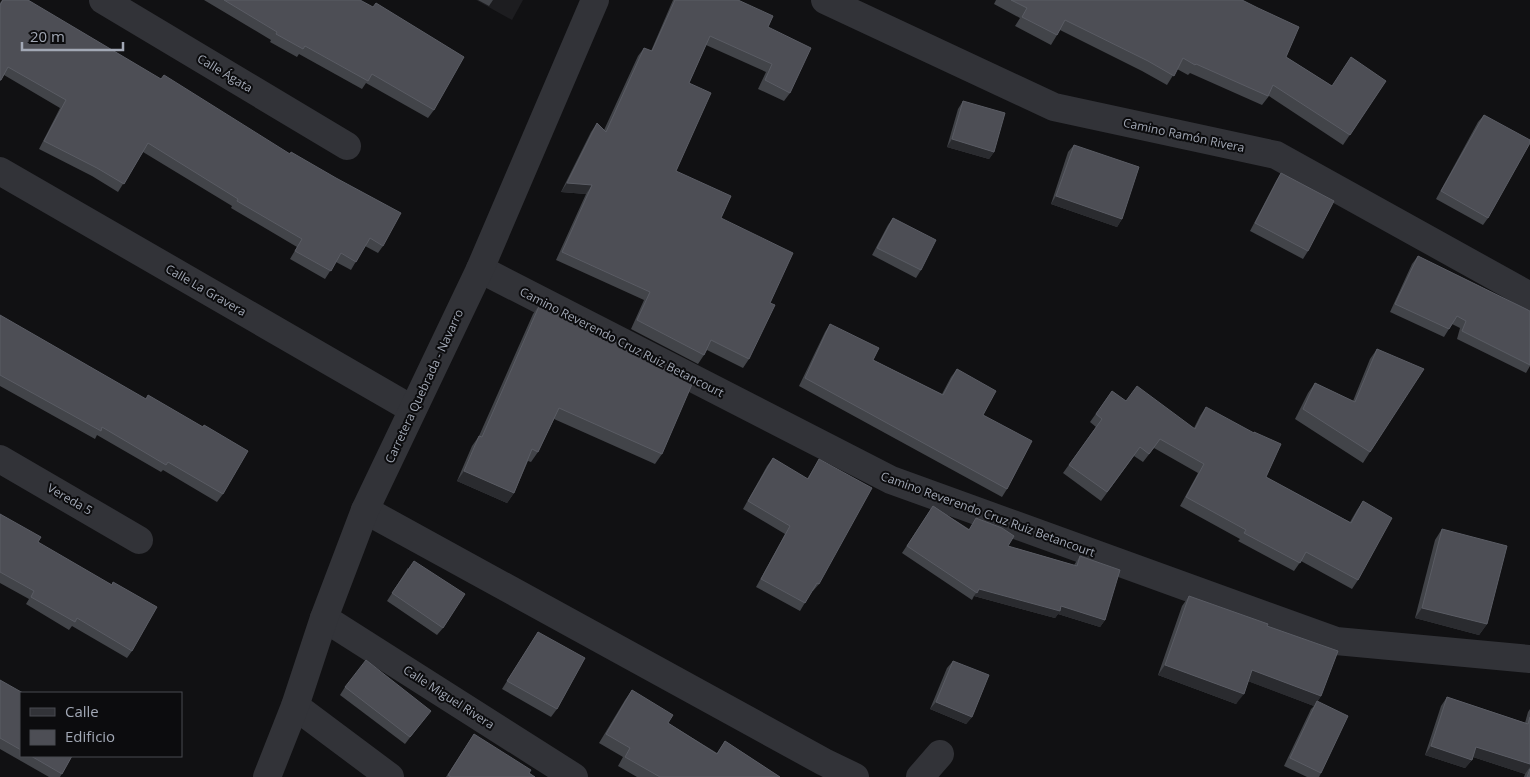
<svg xmlns="http://www.w3.org/2000/svg" width="1530" height="777" viewBox="0 0 1530 777" font-family="'Open Sans',sans-serif">
  <style>
    .built { fill: #1d1d20 }
    .lines { fill: none; stroke-linecap: round; stroke-linejoin: round }
    .minor { stroke: #323338; stroke-width: 28 }
    .wall { fill: #424449 }
    .shaded-wall { fill: #2a2b2f }
    .building { fill: #4d4e55; stroke: #5a5c64 }
    .labels { text-anchor: middle; dominant-baseline: central; stroke-width: 4; stroke-linejoin: round; paint-order: stroke }
    .street-label { font-size: 12px; fill: #a2a8b5; stroke: #0c0c0e }
  </style>
  <rect width="100%" height="100%" fill="#111113"/>
  <polygon class="built" points="476,0 523,0 512,20"/>
  <g class="lines">
    <g class="minor">
      <polyline points="103,0 347,146"/>
      <polyline points="825,0 1054,107 1276,155 1530,296"/>
      <polyline points="0,171 412,409"/>
      <polyline points="480,269 891,480 1336,641 1530,659"/>
      <polyline points="0,459 139,540"/>
      <polyline points="365,510 824,762 855,777"/>
      <polyline points="324,618 574,777"/>
      <polyline points="295,706 390,777"/>
      <polyline points="267,777 295,706 324,618 365,510 480,269 595,0"/>
      <polyline points="920,777 940,754"/>
    </g>
  </g>
  <g class="wall">
    <polygon points="2,0 28,0 383,246 378,253 365,246 351,270 336,262 325,279 290,259 297,247 231,208 232,206 143,152 118,192 92,176 39,149 60,108 4,75 0,81 0,3"/>
    <polygon points="204,0 360,0 434,110 428,118 366,83 362,89 299,54 297,57 270,42 271,40"/>
    <polygon points="478,0 493,0 489,6"/>
    <polygon points="673,0 738,0 768,27 790,93 784,101 758,89 766,72 706,45 689,83 676,171 721,218 770,303 749,359 743,368 707,350 704,355 698,364 631,329 644,300 556,260 586,194 561,192 591,132 597,123 604,130 638,56 644,48 651,51"/>
    <polygon points="996,0 1242,0 1286,57 1332,86 1386,81 1343,145 1269,96 1262,105 1190,73 1188,75 1177,69 1167,85 1142,71 1060,30 1051,45 1015,26 1020,18 994,4"/>
    <polygon points="963,101 994,152 989,159 947,147 958,109"/>
    <polygon points="1484,115 1488,218 1483,225 1436,199 1478,122"/>
    <polygon points="1074,145 1122,219 1117,227 1051,204 1068,152"/>
    <polygon points="1281,173 1308,251 1303,259 1250,231 1276,181"/>
    <polygon points="893,218 921,270 916,278 872,255 888,225"/>
    <polygon points="1418,256 1530,311 1530,366 1526,373 1457,339 1460,328 1452,324 1444,337 1390,312 1412,264"/>
    <polygon points="540,304 662,454 655,464 554,419 538,452 531,462 528,461 514,493 507,503 457,481 472,446 479,436 533,314"/>
    <polygon points="0,315 223,494 217,502 163,470 161,472 97,435 95,439 0,386"/>
    <polygon points="830,324 873,360 942,394 951,377 957,369 983,415 1007,489 1002,497 799,386 825,332"/>
    <polygon points="1377,349 1370,452 1363,463 1295,419 1308,393 1315,383 1353,401 1370,359"/>
    <polygon points="1112,391 1126,401 1194,428 1200,416 1206,407 1266,477 1350,522 1357,510 1363,501 1358,580 1352,589 1301,561 1294,571 1238,541 1240,539 1180,506 1198,473 1154,448 1143,462 1134,456 1101,501 1063,473 1096,427 1090,422"/>
    <polygon points="773,458 807,479 819,459 819,584 813,591 812,591 800,611 756,587 785,534 743,509 767,466"/>
    <polygon points="933,506 969,529 1008,546 1074,565 1080,556 1105,620 1100,627 1058,614 1055,618 974,596 972,600 902,553"/>
    <polygon points="0,514 38,542 132,651 127,658 72,626 69,630 26,604 29,599 0,583"/>
    <polygon points="1442,529 1487,624 1479,635 1415,618 1435,540"/>
    <polygon points="408,568 443,628 437,635 387,601"/>
    <polygon points="1189,596 1267,626 1321,696 1317,702 1321,773 1319,777 1307,777 1284,766 1311,709 1314,706 1248,681 1236,704 1158,675 1182,606"/>
    <polygon points="538,632 557,709 551,717 502,689"/>
    <polygon points="953,661 972,717 966,724 930,709 947,668"/>
    <polygon points="0,680 21,693 21,756 72,756 60,777 49,777 0,749"/>
    <polygon points="345,687 425,718 405,744 340,695"/>
    <polygon points="632,690 668,723 717,753 725,741 780,777 637,777 618,766 623,757 599,743 625,700"/>
    <polygon points="1447,697 1525,723 1528,712 1530,709 1530,777 1524,777 1525,774 1473,757 1472,760 1465,768 1425,755 1441,706"/>
    <polygon points="474,734 529,773 535,777 446,777"/>
  </g>
  <g class="shaded-wall">
    <polygon points="952,139 994,152 989,159 947,147"/>
    <polygon points="567,183 592,185 586,194 561,192"/>
    <polygon points="1056,196 1122,219 1117,227 1051,204"/>
    <polygon points="464,471 514,493 507,503 457,481"/>
    <polygon points="979,589 1061,606 1105,620 1100,627 1058,614 1055,618 974,596"/>
    <polygon points="1422,608 1487,624 1479,635 1415,618"/>
    <polygon points="1165,665 1244,694 1236,704 1158,675"/>
    <polygon points="1252,670 1321,696 1314,706 1245,680"/>
    <polygon points="936,702 972,717 966,724 930,709"/>
    <polygon points="1431,746 1472,760 1465,768 1425,755"/>
    <polygon points="1476,747 1530,764 1530,767 1525,774 1470,756"/>
  </g>
  <g class="building">
    <polygon points="3,0 28,0 161,79 164,75 290,154 291,152 336,178 401,213 383,246 370,238 356,262 341,253 331,271 295,251 302,239 237,201 238,199 148,143 124,184 97,168 44,141 66,100 8,67 1,80 0,80 0,5"/>
    <polygon points="224,0 360,0 373,7 376,3 464,57 434,110 372,74 368,81 305,46 303,49 276,34 277,32"/>
    <polygon points="675,0 738,0 773,16 768,27 811,48 790,93 765,80 772,64 710,36 689,83 711,93 676,171 731,196 721,218 793,253 770,303 775,305 749,359 711,340 704,355 637,320 650,292 562,252 592,185 567,183 597,123 606,132 644,48 652,51"/>
    <polygon points="1011,0 1242,0 1258,8 1299,27 1286,57 1332,86 1351,57 1386,81 1350,135 1273,85 1268,96 1196,64 1195,65 1183,58 1174,76 1148,61 1065,20 1057,35 1022,17 1027,8"/>
    <polygon points="963,101 1005,113 994,152 952,139"/>
    <polygon points="1484,115 1530,140 1530,143 1488,218 1441,191"/>
    <polygon points="1074,145 1139,167 1122,219 1056,196"/>
    <polygon points="1281,173 1334,201 1308,251 1255,223"/>
    <polygon points="893,218 936,240 921,270 877,248"/>
    <polygon points="1418,256 1530,311 1530,365 1462,331 1466,321 1457,316 1449,329 1395,304"/>
    <polygon points="540,304 693,382 662,454 559,408 538,452 532,449 514,493 464,471 479,436 482,437"/>
    <polygon points="0,315 146,399 148,395 203,427 204,425 248,451 223,494 168,462 166,465 102,427 101,431 0,375"/>
    <polygon points="830,324 879,348 873,360 943,395 957,369 996,391 983,415 1032,441 1007,489 805,378"/>
    <polygon points="1377,349 1424,369 1370,452 1303,409 1315,383 1355,402"/>
    <polygon points="1137,386 1195,429 1206,407 1254,433 1254,432 1281,444 1266,477 1351,523 1363,501 1392,518 1358,580 1306,552 1300,563 1244,533 1246,530 1186,497 1204,464 1160,439 1149,454 1140,447 1107,492 1069,465 1102,419 1096,414 1112,391 1126,401"/>
    <polygon points="773,458 808,479 819,459 872,488 819,584 817,583 805,603 761,579 790,526 748,501"/>
    <polygon points="933,506 969,530 976,518 1002,528 1014,536 1008,546 1077,566 1080,556 1120,570 1105,620 1061,606 1060,611 979,589 977,593 907,546"/>
    <polygon points="0,514 41,537 38,542 112,585 113,582 157,607 132,651 77,618 75,622 31,597 34,591 0,572"/>
    <polygon points="1442,529 1507,546 1487,624 1422,608"/>
    <polygon points="414,561 465,594 443,628 392,593"/>
    <polygon points="1189,596 1268,624 1267,626 1338,651 1321,696 1252,670 1244,694 1165,665"/>
    <polygon points="538,632 585,658 557,709 507,681"/>
    <polygon points="366,660 431,711 410,737 345,687"/>
    <polygon points="953,661 989,675 972,717 936,702"/>
    <polygon points="0,680 23,693 21,693 21,750 0,738"/>
    <polygon points="632,690 673,715 668,723 717,754 725,741 780,777 660,777 625,757 630,748 606,734"/>
    <polygon points="1447,697 1528,724 1530,717 1530,764 1476,747 1472,760 1431,746"/>
    <polygon points="1317,701 1348,716 1321,773 1290,758"/>
    <polygon points="474,734 531,770 529,773 535,777 451,777 448,775"/>
    <polygon points="31,756 72,756 62,774"/>
    <polygon points="1530,769 1530,777 1527,777"/>
  </g>
  <g class="labels">
    <g class="street-label">
      <text transform="translate(225 73) rotate(31)">Calle Ágata</text>
      <text transform="translate(1184 135) rotate(12)">Camino Ramón Rivera</text>
      <text transform="translate(206 290) rotate(30)">Calle La Gravera</text>
      <text transform="translate(622 342) rotate(27)">Camino Reverendo Cruz Ruiz Betancourt</text>
      <text transform="translate(424 386) rotate(-65)">Carretera Quebrada - Navarro</text>
      <text transform="translate(70 499) rotate(30)">Vereda 5</text>
      <text transform="translate(988 514) rotate(20)">Camino Reverendo Cruz Ruiz Betancourt</text>
      <text transform="translate(449 697) rotate(33)">Calle Miguel Rivera</text>
    </g>
  </g>
  <rect x="20" y="692" width="162" height="65" fill="#0c0c0e" stroke="#484a51"/>
  <rect x="30" y="708" width="25" height="8" fill="#323338" stroke="#484a51"/>
  <text x="65" y="717" font-size="15" fill="#a2a8b5">Calle</text>
  <rect x="30" y="730" width="25" height="15" fill="#4d4e55" stroke="#484a51"/>
  <text x="65" y="742" font-size="15" fill="#a2a8b5">Edificio</text>
  <path d="M22 42v8h101v-8" fill="none" stroke="#a2a8b5" stroke-width="2.5"/>
  <text x="30" y="42" font-size="15" fill="#a2a8b5" stroke="#0c0c0e" stroke-width="4" paint-order="stroke">20 m</text>
</svg>
